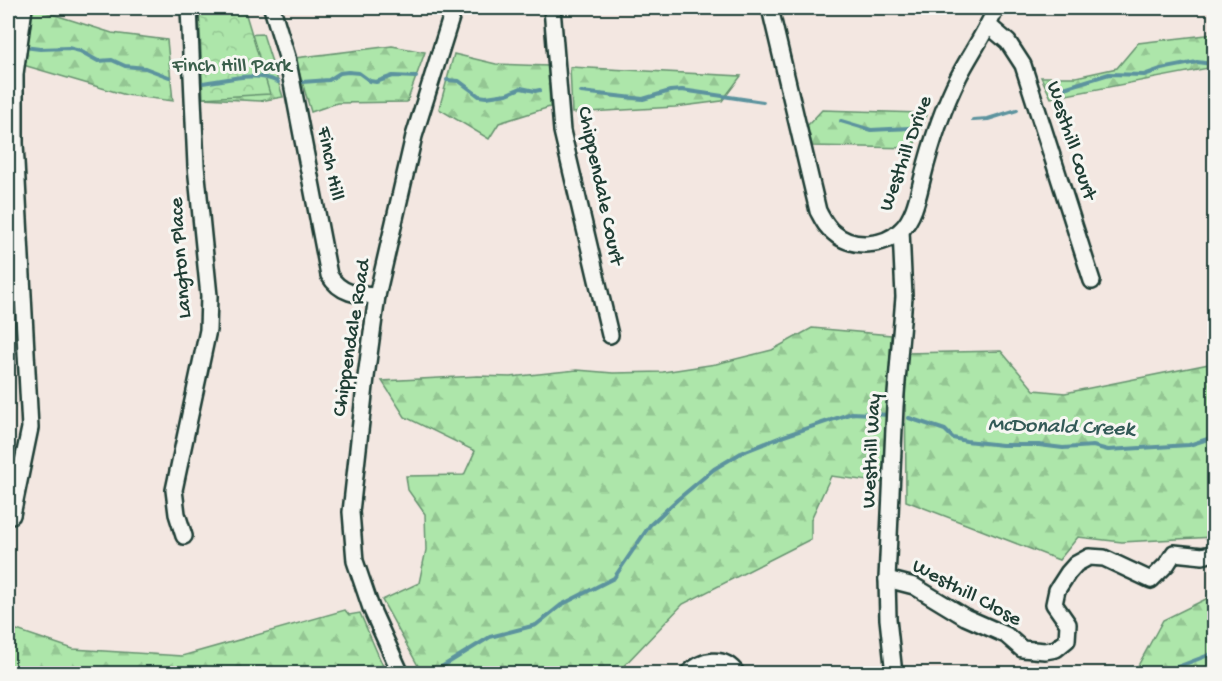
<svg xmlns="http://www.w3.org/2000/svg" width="1222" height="681" viewBox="0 0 1222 681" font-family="'Gochi Hand',sans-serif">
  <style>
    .forest { fill: url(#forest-firs); stroke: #66926f; stroke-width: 1.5 }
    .park { fill: url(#park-crowns); stroke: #66926f; stroke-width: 1.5 }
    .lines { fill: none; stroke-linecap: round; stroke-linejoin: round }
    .stream { stroke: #5c939e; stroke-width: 4 }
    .building { fill: #e5ac9f; stroke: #a0786f; stroke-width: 1.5 }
    .minor-casing { stroke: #1f3d34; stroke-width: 20 }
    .minor { stroke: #f6f6f2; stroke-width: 15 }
    .labels { text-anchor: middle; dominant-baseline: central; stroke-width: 6; stroke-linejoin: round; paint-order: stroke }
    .park-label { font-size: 21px; fill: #3b5f4c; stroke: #f6f6f2 }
    .street-label { font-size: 21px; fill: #1f3d34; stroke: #f6f6f2 }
    .water-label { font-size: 22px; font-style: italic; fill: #335a57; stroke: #f6f6f2 }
  </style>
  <defs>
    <pattern id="forest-firs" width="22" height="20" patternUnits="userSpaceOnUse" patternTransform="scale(1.5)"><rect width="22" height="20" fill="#ade6aa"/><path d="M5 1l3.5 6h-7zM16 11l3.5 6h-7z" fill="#94c693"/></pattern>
    <pattern id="park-crowns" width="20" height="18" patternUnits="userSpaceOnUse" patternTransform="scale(1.5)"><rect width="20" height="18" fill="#ade6aa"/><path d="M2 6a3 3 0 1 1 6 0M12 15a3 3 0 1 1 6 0" fill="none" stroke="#94c693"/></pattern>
  </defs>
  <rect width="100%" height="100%" fill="#f3e7e1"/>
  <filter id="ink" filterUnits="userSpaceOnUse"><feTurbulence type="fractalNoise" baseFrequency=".0167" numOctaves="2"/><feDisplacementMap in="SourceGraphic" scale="12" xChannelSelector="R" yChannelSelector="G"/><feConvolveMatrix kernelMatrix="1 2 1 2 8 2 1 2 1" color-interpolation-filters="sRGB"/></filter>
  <g filter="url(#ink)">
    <g class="forest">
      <polygon points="33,8 112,33 167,40 173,101 126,95 23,65"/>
      <polygon points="263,34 283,97 260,101 203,98 201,37"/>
      <polygon points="1214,34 1214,67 1051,98 1041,77 1076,77 1117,68 1138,43"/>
      <polygon points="392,46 425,52 407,102 337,103 311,112 295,58"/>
      <polygon points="454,54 496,64 548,66 550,107 499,123 489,139 439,109"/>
      <polygon points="570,67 741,76 722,101 675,107 572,113"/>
      <polygon points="822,110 921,113 927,115 913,148 812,146 807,126"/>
      <polygon points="812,328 891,335 884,483 831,476 811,519 811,539 683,604 617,673 422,673 382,600 419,583 426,550 425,514 408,490 406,476 464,475 475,451 405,417 382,381 478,376 510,377 577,370 613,373 663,372 716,364 772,350"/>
      <polygon points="1001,351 1034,390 1065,393 1214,363 1214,537 1122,542 1078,537 1059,560 906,501 905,353"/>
      <polygon points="1214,595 1214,673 1134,673 1163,620"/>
      <polygon points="345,610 349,615 360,613 386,673 8,673 8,627 73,649 182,656"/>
    </g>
    <polygon class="park" points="199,8 244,8 270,94 203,98"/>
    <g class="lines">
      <g class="stream">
        <polyline points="24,47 40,49 68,48 80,51 98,61 112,60 125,66 145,68 169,77"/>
        <polyline points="447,80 459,81 479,96 486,97 507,94 521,88 535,91 540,90"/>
        <polyline points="302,82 329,80 340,73 348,72 359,73 370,81 376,82 393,76 416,77"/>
        <path d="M201,83C224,81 255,70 278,82"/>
        <polyline points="1064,88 1109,74 1144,75 1161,69 1197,62 1212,64"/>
        <polyline points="581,92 643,99 670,91 682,90 763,102"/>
        <polyline points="973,120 988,119 1017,110"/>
        <polyline points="841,121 871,130 909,128"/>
        <polyline points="909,418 945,430 953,438 966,441 1002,445 1039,445 1063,448 1093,446 1108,450 1189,445 1214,437"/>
        <polyline points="424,674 443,666 490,637 536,625 561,605 614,578 650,525 677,500 714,469 741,453 781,437 852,413 890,415"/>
        <polyline points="1159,674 1214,653"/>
      </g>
    </g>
    <polygon class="building" points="722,665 724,674 704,674 703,669"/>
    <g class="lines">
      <defs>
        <g id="minor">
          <path d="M272,8L287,57L329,275C340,294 357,295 377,296"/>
          <polyline points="552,8 562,131 610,335"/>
          <path d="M770,8L818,211C823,220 826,227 834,233C852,249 884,247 901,230C914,218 918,196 922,180C931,144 942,109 959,76C971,53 986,32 996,8"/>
          <polyline points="988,25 1008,42 1023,65 1092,281"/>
          <polyline points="12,515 30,428 15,143 15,74 24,8"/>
          <polyline points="184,536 177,514 174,490 208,330 209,296 196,166 189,8"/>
          <polyline points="887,579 914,586 965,617 1006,635 1022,649 1045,651 1056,649 1067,640 1068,624 1054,604 1057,590 1068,573 1076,564 1089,557 1104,558 1151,580 1167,564 1174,553 1203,556 1213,553"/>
          <polyline points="401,674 371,608 355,561 351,512 366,377 377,296 414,136 454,8"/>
          <path d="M688,674C702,659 724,655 737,674"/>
          <polyline points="894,674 888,619 887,579 895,406 904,297 901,230"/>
        </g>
      </defs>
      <use href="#minor" class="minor-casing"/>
      <use href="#minor" class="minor"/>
    </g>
  </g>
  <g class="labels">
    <g class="park-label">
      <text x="232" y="67">Finch Hill Park</text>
    </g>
    <g class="street-label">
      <text transform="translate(1070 141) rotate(72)">Westhill Court</text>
      <text transform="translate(907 154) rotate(-70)">Westhill Drive</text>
      <text transform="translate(329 164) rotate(79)">Finch Hill</text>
      <text transform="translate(599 186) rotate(78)">Chippendale Court</text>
      <text transform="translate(182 258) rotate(-94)">Langton Place</text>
      <text transform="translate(353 338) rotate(-81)">Chippendale Road</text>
      <text transform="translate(873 451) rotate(-87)">Westhill Way</text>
      <text transform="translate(966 594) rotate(28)">Westhill Close</text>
    </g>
    <g class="water-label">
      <text transform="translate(1061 428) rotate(2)">McDonald Creek</text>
    </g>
  </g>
  <rect width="1222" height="681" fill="none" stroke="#f6f6f2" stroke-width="30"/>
  <rect x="15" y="15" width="1192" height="651" fill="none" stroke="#1f3d34" stroke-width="2" filter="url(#ink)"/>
</svg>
